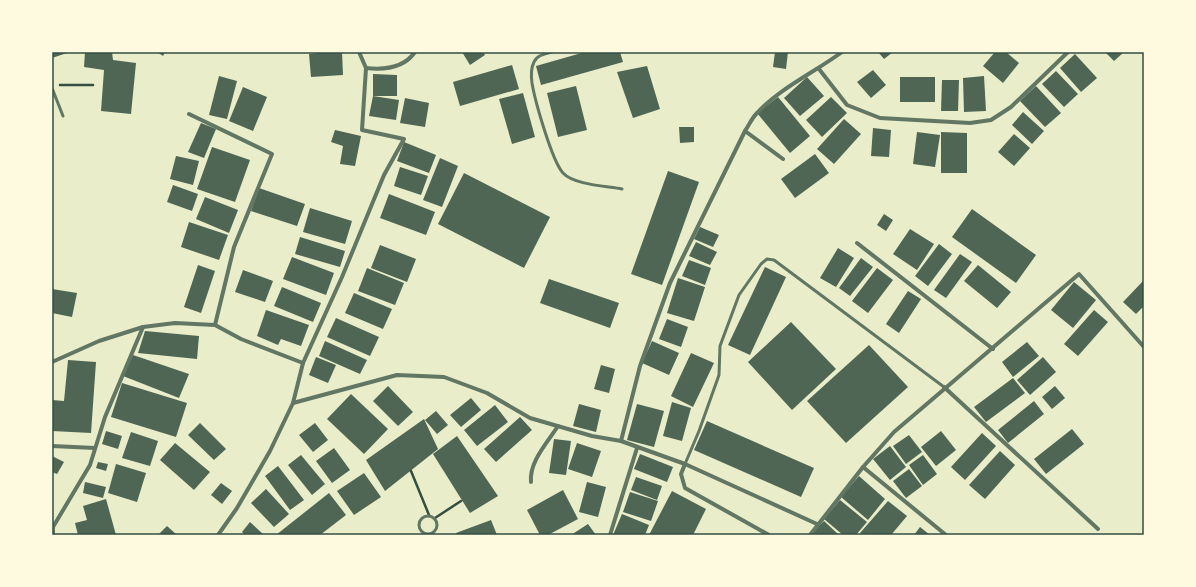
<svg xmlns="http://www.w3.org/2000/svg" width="1196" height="587" viewBox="0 0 1196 587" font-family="Overpass,sans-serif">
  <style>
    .building { fill: #4f6655 }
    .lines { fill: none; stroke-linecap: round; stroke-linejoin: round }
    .path { stroke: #344e41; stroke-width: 2.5 }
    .service { stroke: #617663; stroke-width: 3 }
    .minor { stroke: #617663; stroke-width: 4 }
    .neatline { fill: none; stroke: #344e41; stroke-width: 1.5 }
  </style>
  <rect width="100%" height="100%" fill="#e9edc9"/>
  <g class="building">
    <polygon points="52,52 70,52 52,58"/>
    <polygon points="85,52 112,52 113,60 136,63 131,114 101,111 104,70 84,67"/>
    <polygon points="157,52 165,52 163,56"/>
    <polygon points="328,52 342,52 343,75 311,77 309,54"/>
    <polygon points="462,52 483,52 485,55 470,65"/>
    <polygon points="585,52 620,52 623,62 541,85 536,66"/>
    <polygon points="775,52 788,52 786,69 773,67"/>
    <polygon points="878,52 893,52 884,59"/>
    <polygon points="995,52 1006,52 1019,63 1003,83 983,66"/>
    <polygon points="1105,52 1124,52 1114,61"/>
    <polygon points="1075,54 1097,78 1081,92 1060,68"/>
    <polygon points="512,65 519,89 460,106 453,82"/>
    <polygon points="647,66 660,109 633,118 617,72"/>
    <polygon points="873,70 886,85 871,98 857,82"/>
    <polygon points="1056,71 1078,94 1064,107 1042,84"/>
    <polygon points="373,74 397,75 397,96 373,96"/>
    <polygon points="219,76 237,81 227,119 209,115"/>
    <polygon points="984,76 986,111 964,112 963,78"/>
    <polygon points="807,77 824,96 800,116 784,98"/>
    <rect x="900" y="77" width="35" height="25"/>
    <polygon points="942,80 959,80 958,111 941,111"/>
    <polygon points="576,86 587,130 558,137 547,93"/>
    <polygon points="1036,86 1061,113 1045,127 1020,101"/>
    <polygon points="243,87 267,97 253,131 229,121"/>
    <polygon points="523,93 535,137 512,144 499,99"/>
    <polygon points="373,96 399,100 396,120 369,116"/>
    <polygon points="778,97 810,136 790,153 757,113"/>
    <polygon points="831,97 847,113 822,137 806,120"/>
    <polygon points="405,98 429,103 425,127 400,123"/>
    <polygon points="1023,112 1044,131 1032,144 1012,125"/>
    <polygon points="844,119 861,134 834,164 817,149"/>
    <polygon points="201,123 216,129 204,158 188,152"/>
    <polygon points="679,127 694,127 694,142 680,143"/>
    <polygon points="873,128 891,130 889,157 871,156"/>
    <polygon points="335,130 361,136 355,166 340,164 343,146 331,142"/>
    <polygon points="917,132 940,135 935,167 913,164"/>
    <polygon points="941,132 967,133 967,173 941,173"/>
    <polygon points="1014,134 1030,148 1014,166 998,152"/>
    <polygon points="404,142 436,155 429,173 397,161"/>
    <polygon points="212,147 250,160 235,202 197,189"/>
    <polygon points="815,154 829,173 795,198 781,179"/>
    <polygon points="176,156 199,161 193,185 170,179"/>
    <polygon points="440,158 458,166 442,207 423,200"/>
    <polygon points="400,167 428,176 421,195 394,186"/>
    <polygon points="668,171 699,182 662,285 631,274"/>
    <polygon points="464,173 550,217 524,268 438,224"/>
    <polygon points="173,185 198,194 192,211 167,202"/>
    <polygon points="259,188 305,204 297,226 251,211"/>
    <polygon points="389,194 435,212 426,235 380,218"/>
    <polygon points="205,197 238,210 229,233 196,219"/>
    <polygon points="310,208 352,221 345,244 303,232"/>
    <polygon points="972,209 1036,255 1016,283 952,237"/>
    <polygon points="884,214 893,220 886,231 877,225"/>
    <polygon points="189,222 228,235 219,260 181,247"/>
    <polygon points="700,227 719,235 713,247 694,239"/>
    <polygon points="910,229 934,244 917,270 893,254"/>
    <polygon points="300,237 345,251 340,267 295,254"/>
    <polygon points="696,242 717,252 710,265 689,256"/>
    <polygon points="939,244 952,254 928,286 915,276"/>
    <polygon points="380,245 416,259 407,282 371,268"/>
    <polygon points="838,248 854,258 836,287 820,278"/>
    <polygon points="960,254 972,262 946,298 934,290"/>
    <polygon points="292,257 334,273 326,295 283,279"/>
    <polygon points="861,258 873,267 850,296 839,288"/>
    <polygon points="689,260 711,268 705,285 682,276"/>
    <polygon points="198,265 215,271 201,313 184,307"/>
    <polygon points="978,265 1011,292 997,308 964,281"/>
    <polygon points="765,267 786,277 750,355 728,345"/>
    <polygon points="367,268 404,283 395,305 358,291"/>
    <polygon points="877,268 893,280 868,313 852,301"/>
    <polygon points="243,270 273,281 265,302 235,292"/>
    <polygon points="678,278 705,287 694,321 667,313"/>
    <polygon points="549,279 619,303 610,328 540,303"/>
    <polygon points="1144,280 1144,306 1136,314 1123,302"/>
    <polygon points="1074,282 1096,300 1073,328 1051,310"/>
    <polygon points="282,287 321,303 313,322 274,306"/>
    <polygon points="52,289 77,293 72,317 52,313"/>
    <polygon points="908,291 921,299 899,333 886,324"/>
    <polygon points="354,293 392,309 383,329 345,313"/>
    <polygon points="266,310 309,325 301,346 281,339 278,345 257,336"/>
    <polygon points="1094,310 1108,322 1078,356 1064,344"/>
    <polygon points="336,318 379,337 370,356 327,337"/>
    <polygon points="667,319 688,327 681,347 659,339"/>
    <polygon points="791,322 836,369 792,410 748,362"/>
    <polygon points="145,331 199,336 197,359 138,353"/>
    <polygon points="325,341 367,360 360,374 319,356"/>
    <polygon points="652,341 679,353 669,375 642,363"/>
    <polygon points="1027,342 1039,356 1013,377 1002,362"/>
    <polygon points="869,345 908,387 846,443 807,401"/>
    <polygon points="691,353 714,363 693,407 671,396"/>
    <polygon points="133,355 189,374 179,398 123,376"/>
    <polygon points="316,357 336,365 328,383 309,375"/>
    <polygon points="1043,357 1056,372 1030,395 1017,380"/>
    <polygon points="68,360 96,362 91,433 52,431 52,400 64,401"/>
    <polygon points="601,365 615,369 609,393 594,389"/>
    <polygon points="1013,378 1025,393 986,422 974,407"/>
    <polygon points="122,383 187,403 176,437 111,417"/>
    <polygon points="388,386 413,412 398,426 373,401"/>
    <polygon points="1055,386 1065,398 1052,409 1042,397"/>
    <polygon points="351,394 388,429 364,454 327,419"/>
    <polygon points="471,398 481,410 461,427 450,415"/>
    <polygon points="1034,401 1044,414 1008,443 998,430"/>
    <polygon points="672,402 691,408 682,441 663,436"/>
    <polygon points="579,404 601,410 596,432 573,426"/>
    <polygon points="637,404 664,411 654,447 627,440"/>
    <polygon points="495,405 508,422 477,446 464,430"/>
    <polygon points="436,411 448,425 437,434 425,420"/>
    <polygon points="520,417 532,430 496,462 484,449"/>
    <polygon points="424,419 438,449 385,491 366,460"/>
    <polygon points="707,421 814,468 801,497 694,450"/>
    <polygon points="200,423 226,449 214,460 188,435"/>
    <polygon points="315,423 328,440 313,452 299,435"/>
    <polygon points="1072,429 1084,444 1046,474 1034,459"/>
    <polygon points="106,431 122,436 118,449 102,444"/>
    <polygon points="941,431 956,450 936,466 921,447"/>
    <polygon points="131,432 158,441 150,466 122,458"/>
    <polygon points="982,433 996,446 965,480 951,467"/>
    <polygon points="909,435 922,452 906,464 893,446"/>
    <polygon points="457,436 498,496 470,513 433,454"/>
    <polygon points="554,439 571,441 566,475 549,473"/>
    <polygon points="175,443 210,472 194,490 160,460"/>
    <polygon points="577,443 601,451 592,477 568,469"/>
    <polygon points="890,446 906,467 890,480 873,459"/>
    <polygon points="334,448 350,470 332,483 316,461"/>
    <polygon points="1000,451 1015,465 985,499 969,485"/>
    <polygon points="640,454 673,467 667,482 634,469"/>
    <polygon points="301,455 325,484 312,495 288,465"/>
    <polygon points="923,455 937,474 923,485 909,465"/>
    <polygon points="52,456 64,462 57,474 52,472"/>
    <polygon points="98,462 108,464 106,471 96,468"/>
    <polygon points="116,464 146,473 137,502 108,493"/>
    <polygon points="278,466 304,500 290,510 265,476"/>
    <polygon points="909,469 922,486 906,498 893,481"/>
    <polygon points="364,473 381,497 354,515 337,491"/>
    <polygon points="859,476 885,499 868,520 841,497"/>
    <polygon points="636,477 662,486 657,500 631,490"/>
    <polygon points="85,482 106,487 103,498 83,493"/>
    <polygon points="587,482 606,487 598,517 579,512"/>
    <polygon points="221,483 232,491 222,504 211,495"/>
    <polygon points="266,489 289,514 274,527 251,503"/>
    <polygon points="563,490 578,519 548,535 540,535 527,510"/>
    <polygon points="672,491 706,509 693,535 649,535"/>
    <polygon points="630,492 658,501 651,521 623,512"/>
    <polygon points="329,493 346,515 320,535 276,535"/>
    <polygon points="106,499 116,535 78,535 75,523 87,520 83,506"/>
    <polygon points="840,500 867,522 856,535 843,535 824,519"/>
    <polygon points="888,501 907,516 891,535 862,535 860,533"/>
    <polygon points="622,514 649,525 645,535 613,535"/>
    <polygon points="491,520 497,535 457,535 456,533"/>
    <polygon points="824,521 839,535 810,535"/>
    <polygon points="250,522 263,534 262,535 245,535 242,532"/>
    <polygon points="588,524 596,535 571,535"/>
    <polygon points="167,526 177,535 158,535"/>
    <polygon points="920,527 930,535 914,535"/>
  </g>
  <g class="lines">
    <g class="path">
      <polyline points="60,85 93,85"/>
      <polyline points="411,471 429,515"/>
      <polyline points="435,518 461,501"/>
    </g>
    <g class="service">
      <path d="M552,52C545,54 537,55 534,62C531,68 531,76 532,83C535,101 552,161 563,173C574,185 607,186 622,189"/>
      <polyline points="52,88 63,116"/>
      <polyline points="685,464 699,431 719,375 720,346 739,295 761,264 767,259 774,260 944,387"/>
      <circle cx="428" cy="525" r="9"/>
    </g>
    <g class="minor">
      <path d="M366,68C384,70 404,68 415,52"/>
      <polyline points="819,69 847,105 880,118 970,123 991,120 1011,107 1068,52"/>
      <polyline points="189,114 272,154 234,247 215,325"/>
      <polyline points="745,131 783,159"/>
      <polyline points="857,243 993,349"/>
      <polyline points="52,362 99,341 143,327 175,323 215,325 241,339 303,363"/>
      <polyline points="944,387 1098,529"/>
      <polyline points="293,403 397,375 444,377 487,393 530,418 592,436 621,441 685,464 817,524"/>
      <path d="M621,441L640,366L670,283L745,131C749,125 752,118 757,113C780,88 815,72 842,52"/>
      <polyline points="52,446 95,448"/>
      <polyline points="685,464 681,474 685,488 769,535"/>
      <polyline points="863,467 946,535"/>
      <path d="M531,482C529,462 547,443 558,426"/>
      <polyline points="53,535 53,527 90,465 105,417 143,327"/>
      <polyline points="218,535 237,508 270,451 293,403 303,363 342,277 384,175 404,139 362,130 366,68 359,52"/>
      <polyline points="610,535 637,448"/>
      <polyline points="810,535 863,467 894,432 1079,274 1144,347"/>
    </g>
  </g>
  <rect width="1196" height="587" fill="none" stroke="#fefae0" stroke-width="106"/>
  <rect x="53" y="53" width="1090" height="481" class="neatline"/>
</svg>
